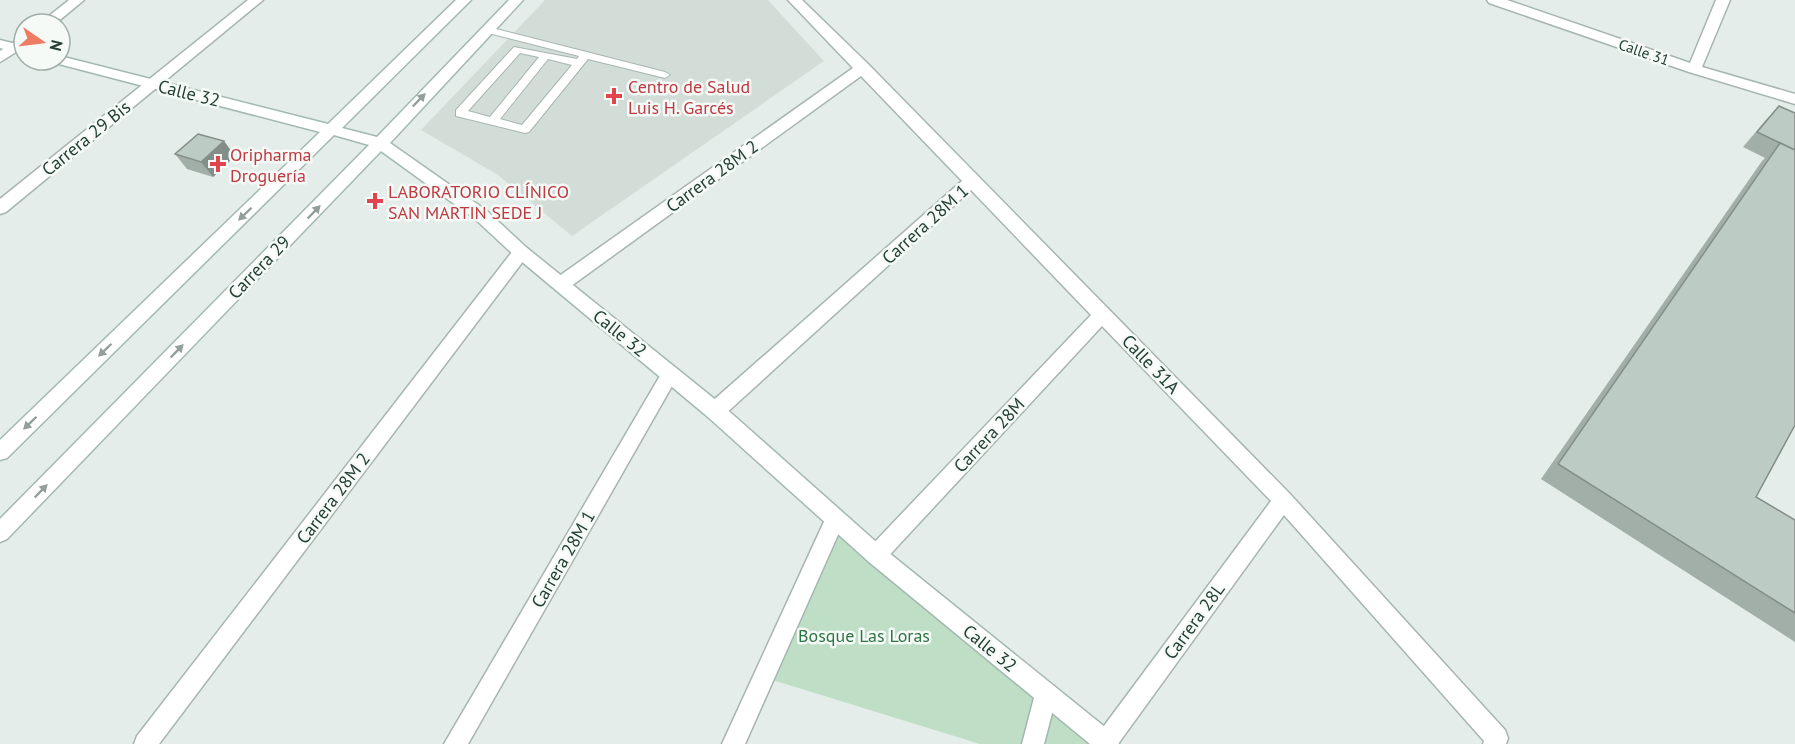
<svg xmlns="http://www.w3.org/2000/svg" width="1795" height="744" viewBox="0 0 1795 744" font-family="'PT Sans',sans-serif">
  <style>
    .built { fill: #d2ddd8 }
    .green { fill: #bedec5 }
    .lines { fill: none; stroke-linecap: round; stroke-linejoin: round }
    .lane-casing { stroke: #a7b5b0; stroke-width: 2 }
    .street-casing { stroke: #a7b5b0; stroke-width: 3 }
    .secondary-casing { stroke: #a3b9b0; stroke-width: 3 }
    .lane { fill: #fff; fill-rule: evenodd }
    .street { fill: #fff; fill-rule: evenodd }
    .secondary { fill: #fff; fill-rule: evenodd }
    .wall { fill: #a2afa9 }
    .shaded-wall { fill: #848e89 }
    .building { fill: #bccbc4; stroke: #848e89; stroke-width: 1.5 }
    .oneway { fill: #929f9a }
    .health-dot { fill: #e0444e; stroke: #f5faf7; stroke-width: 2 }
    .labels { text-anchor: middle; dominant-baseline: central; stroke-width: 5; stroke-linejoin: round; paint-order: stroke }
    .far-street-label { font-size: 15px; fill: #243f36; stroke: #f5faf7 }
    .health-label { font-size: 18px; fill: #be3a42; stroke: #f5faf7; text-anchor: start }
    .street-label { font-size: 18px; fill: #243f36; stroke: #f5faf7 }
    .park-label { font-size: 18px; fill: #2e7546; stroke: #f5faf7 }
  </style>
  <rect width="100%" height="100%" fill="#e4ede9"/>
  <polygon class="built" points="545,0 768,0 824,61 572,236 498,175 421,130"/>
  <polygon class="green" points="835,519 1108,744 980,744 763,677"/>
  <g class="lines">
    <defs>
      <path id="lane" d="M488,27L665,72L670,75L665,78L588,59L529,132L525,133L456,116V110L514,47L577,59L579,56L484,32L483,30ZM520,53L539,57L490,117L468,111ZM548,59L572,65L522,125L500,119Z"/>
      <g id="street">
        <polygon points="69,0 84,0 55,24 39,24"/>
        <polygon points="248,0 263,0 6,212 0,214 0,199"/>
        <polygon points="788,0 802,0 868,64 1290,494 1505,730 1508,738 1506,744 1483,744 1484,741 1284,515 1118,744 1095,744 1098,734 1271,501 1102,326 883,562 876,564 869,562 866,555 869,548 1091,315 971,190 722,417 715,419 708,417 706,411 708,405 962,181 861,76 567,289 561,290 555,289 553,284 555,279 853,68"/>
        <polygon points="1487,0 1507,0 1690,63 1716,0 1730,0 1702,67 1795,94 1795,104 1689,72 1489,3"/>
        <polygon points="24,36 24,47 0,62 0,51"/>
        <polygon points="521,246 527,248 529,252 527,256 159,744 134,744 137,736 515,248"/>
        <polygon points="670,367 676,369 679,374 676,379 468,744 444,744 664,369"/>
        <polygon points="835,510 842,513 845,519 745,744 722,744 828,513"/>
        <polygon points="1046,683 1054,686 1057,694 1044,744 1022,744 1035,694 1038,686"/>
      </g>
      <g id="secondary">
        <polygon points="456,0 471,0 342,128 377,137 509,0 523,0 390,143 487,211 527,248 722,405 883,548 1116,736 1119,744 1090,744 869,562 708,417 515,256 475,219 381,151 7,539 0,542 0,519 369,145 334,135 7,458 0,460 0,440 320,132 55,63 53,60 60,60 60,56 328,124"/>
        <polygon points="0,40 24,46 24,54 0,48"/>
      </g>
    </defs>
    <use href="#lane" class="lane-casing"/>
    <use href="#street" class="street-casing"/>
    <use href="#secondary" class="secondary-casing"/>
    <use href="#lane" class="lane"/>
    <use href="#street" class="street"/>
    <use href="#secondary" class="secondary"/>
  </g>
  <g class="wall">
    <polygon points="1779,106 1795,113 1756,497 1795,520 1795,642 1541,479 1762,161 1765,158 1743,147 1765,121"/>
    <polygon points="175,154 235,156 213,177 187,169"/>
  </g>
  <polygon class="shaded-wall" points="224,141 235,156 213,177 201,162"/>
  <g class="building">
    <polygon points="1779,106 1795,113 1795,150 1757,132"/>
    <polygon points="198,134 224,141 201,162 175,154"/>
    <polygon points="1780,143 1795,150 1795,425 1756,497 1795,520 1795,613 1558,464"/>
  </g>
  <defs><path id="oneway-solid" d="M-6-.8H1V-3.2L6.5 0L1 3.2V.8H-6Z" transform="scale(1.5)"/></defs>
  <g class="oneway">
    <use href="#oneway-solid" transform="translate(419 100) rotate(-46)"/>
    <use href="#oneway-solid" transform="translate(314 212) rotate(-46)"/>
    <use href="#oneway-solid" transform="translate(245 214) rotate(136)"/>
    <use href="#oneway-solid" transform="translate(105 350) rotate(136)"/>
    <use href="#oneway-solid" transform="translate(177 351) rotate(-46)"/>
    <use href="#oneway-solid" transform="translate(30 423) rotate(136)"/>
    <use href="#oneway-solid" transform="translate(41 491) rotate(-46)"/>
  </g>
  <g class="health-dot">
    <path d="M611 87h6v6h6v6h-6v6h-6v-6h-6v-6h6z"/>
    <path d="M215 155h6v6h6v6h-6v6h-6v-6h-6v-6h6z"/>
    <path d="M372 192h6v6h6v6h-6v6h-6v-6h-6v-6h6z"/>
  </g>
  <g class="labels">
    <g class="far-street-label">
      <text transform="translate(1644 52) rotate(19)">Calle 31</text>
    </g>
    <g class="health-label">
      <text x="628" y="86">Centro de Salud<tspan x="628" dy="21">Luis H. Garcés</tspan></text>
      <text x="230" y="154">Oripharma<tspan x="230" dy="21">Droguería</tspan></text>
      <text x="388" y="191">LABORATORIO CLÍNICO<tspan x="388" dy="21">SAN MARTIN SEDE J</tspan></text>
    </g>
    <g class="street-label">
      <text transform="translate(189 93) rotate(14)">Calle 32</text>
      <text transform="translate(86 138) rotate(-39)">Carrera 29 Bis</text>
      <text transform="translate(712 176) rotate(-36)">Carrera 28M 2</text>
      <text transform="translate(925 224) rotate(-42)">Carrera 28M 1</text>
      <text transform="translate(259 267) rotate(-46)">Carrera 29</text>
      <text transform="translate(620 333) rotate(39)">Calle 32</text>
      <text transform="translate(1151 364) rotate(46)">Calle 31A</text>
      <text transform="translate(989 435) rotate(-47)">Carrera 28M</text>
      <text transform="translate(333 498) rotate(-53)">Carrera 28M 2</text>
      <text transform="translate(563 559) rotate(-60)">Carrera 28M 1</text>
      <text transform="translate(1194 621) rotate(-54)">Carrera 28L</text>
      <text transform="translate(990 648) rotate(39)">Calle 32</text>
    </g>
    <g class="park-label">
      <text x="864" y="635">Bosque Las Loras</text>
    </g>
  </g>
  <g transform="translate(42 42) rotate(104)"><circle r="28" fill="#f5faf7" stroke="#a1afaa" stroke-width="1.5"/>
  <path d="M0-4.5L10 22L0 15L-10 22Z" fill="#ef7b61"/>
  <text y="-9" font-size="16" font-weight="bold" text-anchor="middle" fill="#243f36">N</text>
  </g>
</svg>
